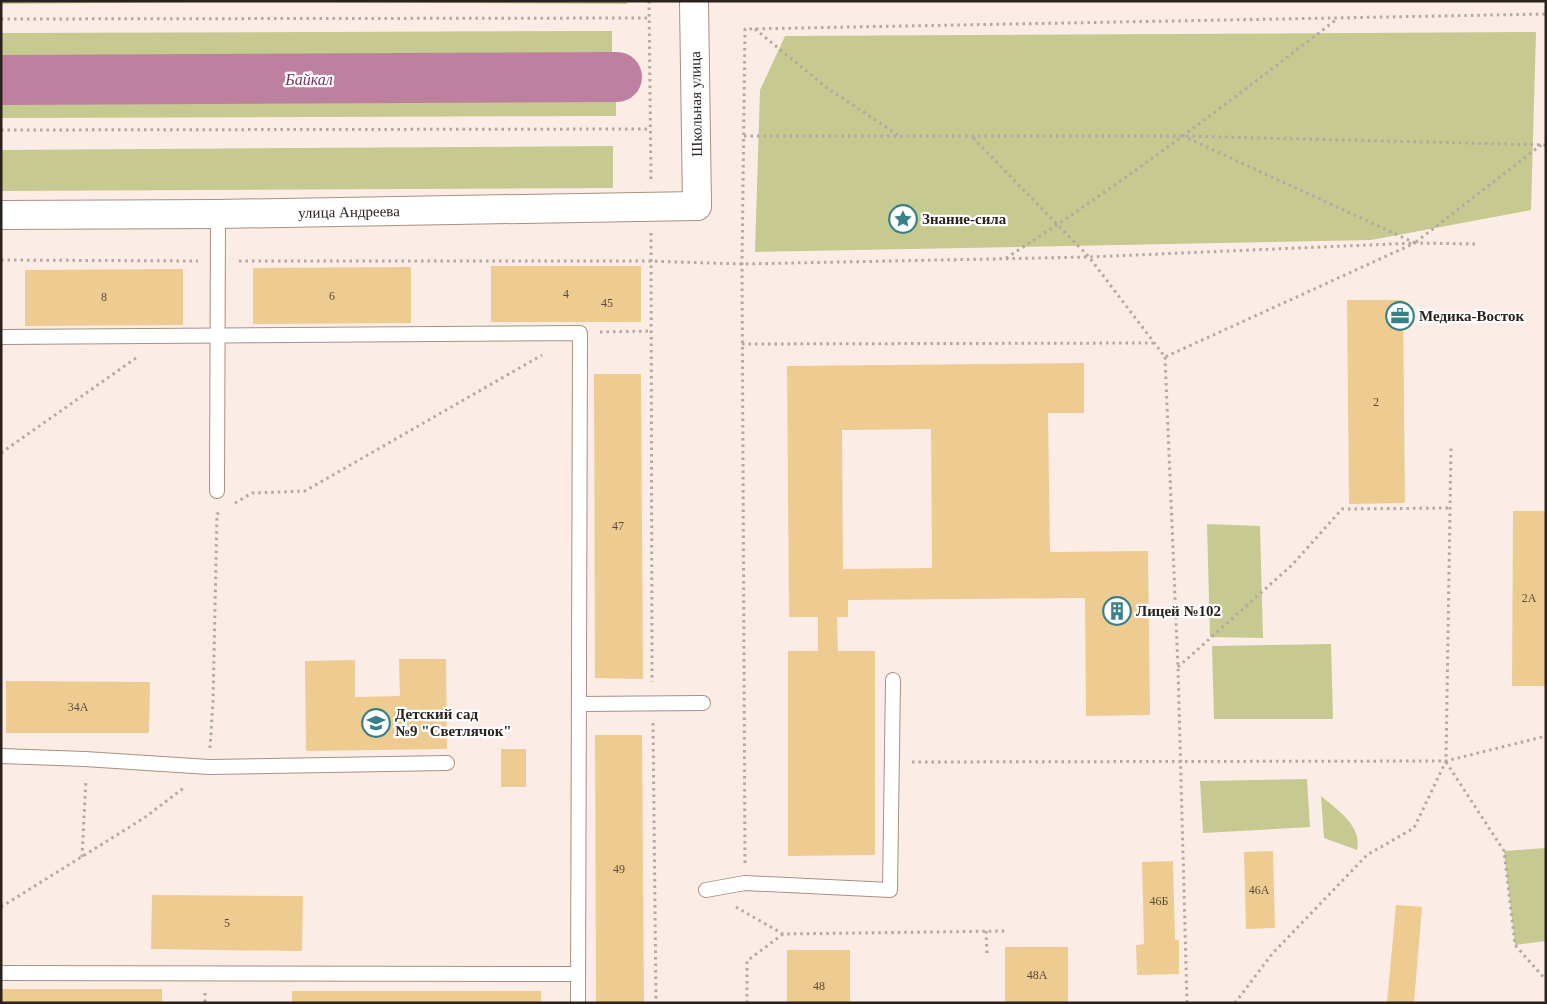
<svg xmlns="http://www.w3.org/2000/svg" width="1547" height="1004" viewBox="0 0 1547 1004" font-family="Georgia,serif">
  <style>
    .green { fill: #c6c990 }
    .lines { fill: none; stroke-linecap: round; stroke-linejoin: round }
    .river { stroke: #bd819f; stroke-width: 50 }
    .building { fill: #edcb91; fill-rule: evenodd }
    .service-casing { stroke: #a79084; stroke-width: 16 }
    .minor-casing { stroke: #a79084; stroke-width: 30 }
    .tertiary-casing { stroke: #a79084; stroke-width: 30 }
    .path { stroke: #b5a8a1; stroke-width: 3; stroke-dasharray: 2.5 4; stroke-linecap: butt }
    .service { stroke: #fff; stroke-width: 14 }
    .minor { stroke: #fff; stroke-width: 28 }
    .tertiary { stroke: #fff; stroke-width: 28 }
    .labels { text-anchor: middle; dominant-baseline: central; stroke-width: 4.5; stroke-linejoin: round; paint-order: stroke }
    .number-label { font-size: 12px; fill: #5c4c3a }
    .street-label { font-size: 15px; fill: #2b221d; stroke: #fff }
    .poi-label { font-size: 15px; font-weight: bold; fill: #2b221d; stroke: #fff; text-anchor: start }
    .water-label { font-size: 16px; font-style: italic; fill: #7d345c; stroke: #fff }
  </style>
  <rect width="100%" height="100%" fill="#fbede5"/>
  <g class="green">
    <polygon points="1,1 188,1 188,2 1,4"/>
    <polygon points="196,1 627,1 627,4"/>
    <polygon points="612,31 612,64 1,65 1,33"/>
    <polygon points="1536,32 1531,210 1371,240 755,252 760,90 785,36"/>
    <polygon points="1,84 616,90 616,116 1,118"/>
    <polygon points="613,146 613,188 1,191 1,150"/>
    <polygon points="1207,524 1260,526 1263,638 1210,637"/>
    <polygon points="1331,644 1333,719 1214,719 1212,646"/>
    <polygon points="1307,779 1310,827 1203,833 1200,781"/>
    <path d="M1321,796C1336,809 1363,826 1357,850L1324,838Z"/>
    <polygon points="1546,848 1546,941 1515,945 1504,851"/>
  </g>
  <g class="lines">
    <polyline class="river" points="1,80 617,77"/>
  </g>
  <g class="building">
    <rect x="491" y="266" width="150" height="56"/>
    <polygon points="411,267 411,323 253,324 253,268"/>
    <polygon points="183,269 183,325 25,326 25,270"/>
    <polygon points="1347,300 1403,300 1405,503 1349,504"/>
    <path d="M1084,363V413H1048L1050,552L1148,551L1150,715L1086,716L1085,598L848,600V617H837L838,651H875V855L788,856V651H818V617H789L787,366ZM931,429L932,568L843,569L842,430Z"/>
    <polygon points="594,374 641,374 643,679 595,678"/>
    <polygon points="1513,511 1546,511 1546,686 1512,686"/>
    <polygon points="399,659 446,659 447,749 306,751 305,661 355,660 355,697 400,696"/>
    <polygon points="6,681 150,682 149,733 6,733"/>
    <polygon points="595,735 642,735 644,1003 596,1003"/>
    <rect x="501" y="749" width="25" height="38"/>
    <polygon points="1273,851 1275,928 1246,929 1244,852"/>
    <polygon points="1173,861 1175,940 1179,940 1179,974 1137,975 1136,945 1144,944 1142,862"/>
    <polygon points="152,895 303,896 302,951 151,949"/>
    <polygon points="1396,905 1422,907 1414,1003 1387,1003"/>
    <rect x="1005" y="947" width="63" height="56"/>
    <rect x="787" y="950" width="63" height="53"/>
    <rect x="1" y="989" width="161" height="14"/>
    <rect x="292" y="991" width="249" height="12"/>
  </g>
  <g class="lines">
    <defs>
      <g id="service">
        <polyline points="1,337 580,333 578,1003"/>
        <polyline points="217,491 218,214"/>
        <polyline points="580,704 703,703"/>
        <polyline points="1,756 85,759 209,767 447,763"/>
        <polyline points="706,890 745,883 890,890 893,680"/>
        <polyline points="1,973 578,974"/>
      </g>
      <polyline id="minor" points="1,215 218,214 697,206"/>
      <polyline id="tertiary" points="694,1 697,206"/>
    </defs>
    <use href="#service" class="service-casing"/>
    <use href="#minor" class="minor-casing"/>
    <use href="#tertiary" class="tertiary-casing"/>
    <g class="path">
      <polyline points="649,1 651,180"/>
      <polyline points="1,19 650,18"/>
      <polyline points="755,29 827,88 901,137"/>
      <polyline points="1,130 650,129"/>
      <polyline points="744,136 1183,136 1546,145"/>
      <polyline points="973,138 1089,257 1165,357 1415,243 1477,244"/>
      <polyline points="651,233 652,682"/>
      <polyline points="1416,242 1541,145"/>
      <path d="M1006,258C1121,185 1229,102 1337,19"/>
      <polyline points="1,260 198,261"/>
      <polyline points="239,261 646,261 742,264 1089,257 1415,243 1183,136"/>
      <polyline points="600,332 652,331"/>
      <polyline points="742,344 1153,343"/>
      <polyline points="1165,357 1178,668 1187,1003"/>
      <polyline points="1,453 136,358"/>
      <polyline points="235,503 252,493 305,491 542,355"/>
      <polyline points="1178,667 1292,565 1342,509 1450,508"/>
      <polyline points="653,723 656,1003"/>
      <polyline points="210,748 213,702 217,514 219,513"/>
      <polyline points="912,762 1446,761 1546,736"/>
      <polyline points="1446,762 1504,851 1515,945 1546,980"/>
      <polyline points="82,857 86,779"/>
      <polyline points="745,863 742,264 745,29 1546,14"/>
      <polyline points="1,907 144,818 185,787"/>
      <polyline points="736,907 783,934 1006,931"/>
      <polyline points="986,931 987,953"/>
      <polyline points="205,993 205,1003"/>
      <polyline points="747,1003 747,961 783,934"/>
      <polyline points="1235,1003 1272,954 1367,855 1414,828 1446,761 1451,447"/>
    </g>
    <use href="#service" class="service"/>
    <use href="#minor" class="minor"/>
    <use href="#tertiary" class="tertiary"/>
  </g>
  <defs>
    <symbol id="sight-ring" viewBox="-11 -11 22 22"><circle r="9.5" fill="#fff" stroke="#398187" stroke-width="1.5"/><path d="M0-6L1.8-2.2L6-1.7L2.9 1.2L3.7 5.4L0 3.3L-3.7 5.4L-2.9 1.2L-6-1.7L-1.8-2.2Z" fill="#398187"/></symbol>
    <symbol id="office-ring" viewBox="-11 -11 22 22"><circle r="9.5" fill="#fff" stroke="#398187" stroke-width="1.5"/><path d="M-6-3h4V-5.5h4V-3h4V5H-6ZM-1-4.5V-3h2v-1.5ZM-6 0V1H6V0Z" fill="#398187"/></symbol>
    <symbol id="building-ring" viewBox="-11 -11 22 22"><circle r="9.5" fill="#fff" stroke="#398187" stroke-width="1.5"/><path d="M-4-6H4V6H1V3H-1V6H-4ZM-2.5-4.3h1.7v1.8h-1.7ZM.8-4.3h1.7v1.8H.8ZM-2.5-1h1.7V.8h-1.7ZM.8-1h1.7V.8H.8Z" fill="#398187"/></symbol>
    <symbol id="school-ring" viewBox="-11 -11 22 22"><circle r="9.5" fill="#fff" stroke="#398187" stroke-width="1.5"/><path d="M0-5L7-2L0 1L-7-2ZM-4 1L0 2.5L4 1V4Q0 6-4 4Z" fill="#398187"/></symbol>
  </defs>
  <g fill-rule="evenodd">
    <use href="#sight-ring" x="887" y="203" width="32" height="32"/>
    <use href="#office-ring" x="1384" y="300" width="32" height="32"/>
    <use href="#building-ring" x="1101" y="595" width="32" height="32"/>
    <use href="#school-ring" x="360" y="707" width="32" height="32"/>
  </g>
  <g class="labels">
    <g class="number-label">
      <text x="566" y="294">4</text>
      <text x="332" y="296">6</text>
      <text x="104" y="297">8</text>
      <text x="607" y="303">45</text>
      <text x="1376" y="402">2</text>
      <text x="618" y="526">47</text>
      <text x="1529" y="598">2А</text>
      <text x="78" y="707">34А</text>
      <text x="619" y="869">49</text>
      <text x="1259" y="890">46А</text>
      <text x="1159" y="901">46Б</text>
      <text x="227" y="923">5</text>
      <text x="1037" y="975">48А</text>
      <text x="819" y="986">48</text>
    </g>
    <g class="street-label">
      <text transform="translate(696 104) rotate(-91)">Школьная улица</text>
      <text transform="translate(349 212) rotate(-1)">улица Андреева</text>
    </g>
    <g class="poi-label">
      <text x="922" y="219">Знание-сила</text>
      <text x="1419" y="316">Медика-Восток</text>
      <text x="1136" y="611">Лицей №102</text>
      <text x="395" y="714">Детский сад<tspan x="395" dy="17">№9 "Светлячок"</tspan></text>
    </g>
    <g class="water-label">
      <text x="309" y="79">Байкал</text>
    </g>
  </g>
  <rect width="1547" height="1004" fill="none" stroke="#2b221d" stroke-width="5"/>
</svg>
